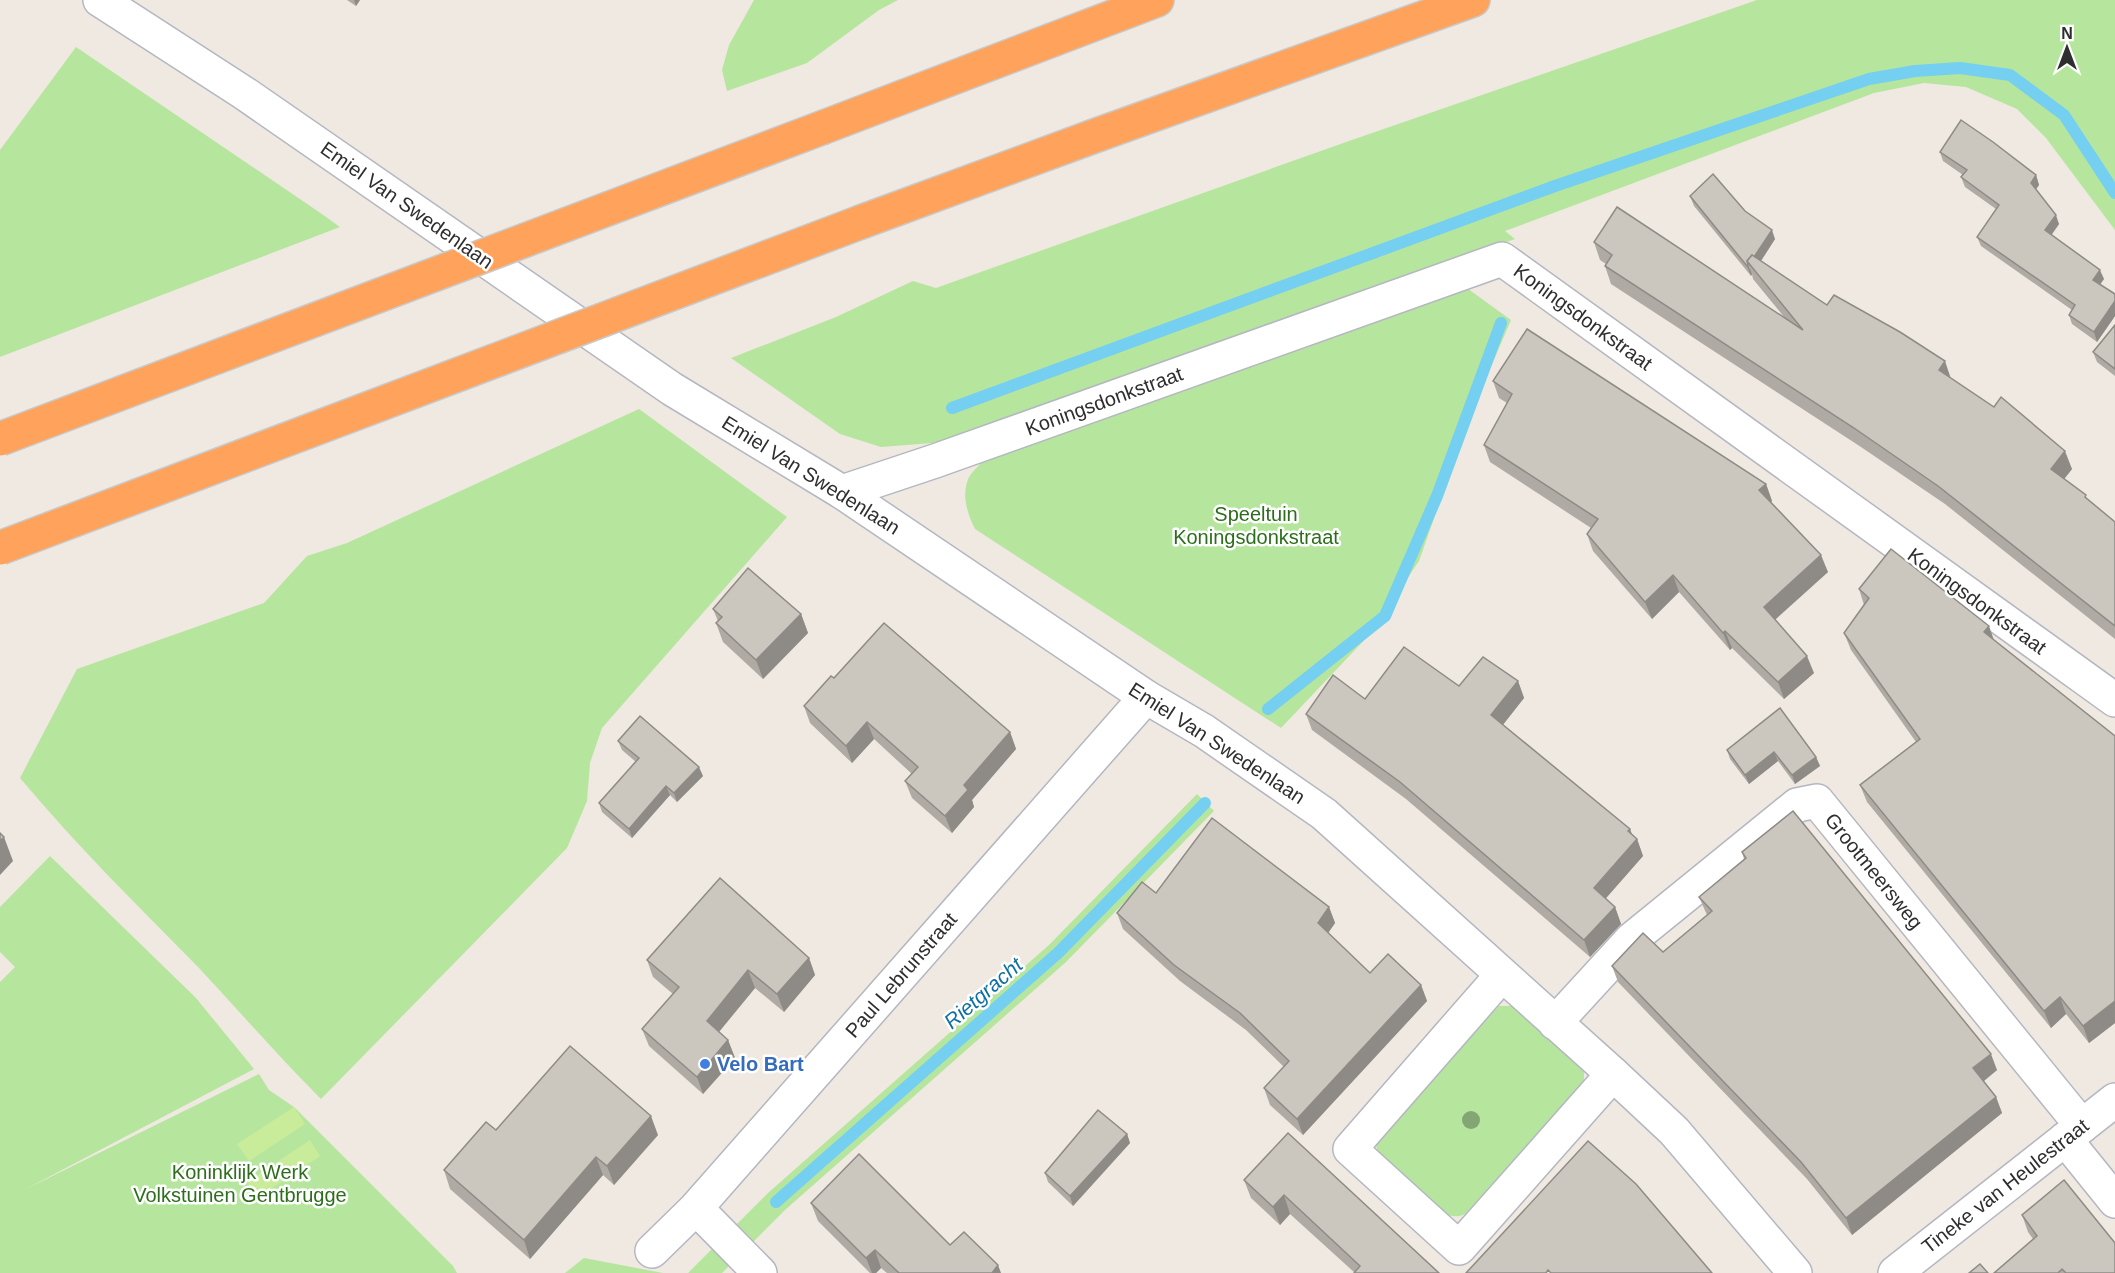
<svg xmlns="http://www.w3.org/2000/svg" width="2115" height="1273" viewBox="0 0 2115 1273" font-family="Arial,sans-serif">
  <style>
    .green { fill: #b6e59e }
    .pitch { fill: #c9ec9a }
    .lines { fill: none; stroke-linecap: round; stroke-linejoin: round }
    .stream { stroke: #75cff0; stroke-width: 12 }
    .minor-casing { stroke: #b4b7c1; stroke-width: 36 }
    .motorway-casing { stroke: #c9c9c9; stroke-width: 36 }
    .minor { stroke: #fff; stroke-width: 33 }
    .motorway { stroke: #ffa35c; stroke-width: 33 }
    .motorway-bridge-casing { stroke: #c9c9c9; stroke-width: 36; stroke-linecap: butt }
    .motorway-bridge { stroke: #ffa35c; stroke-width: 33 }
    .tree { fill: #84a574 }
    .wall { fill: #afaba4 }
    .shaded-wall { fill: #8e8b86 }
    .building { fill: #cbc7bf; stroke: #8e8b86; stroke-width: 1.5 }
    .shop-dot { fill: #3f7fe0; stroke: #fff; stroke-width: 2 }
    .labels { text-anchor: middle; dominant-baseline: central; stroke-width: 5; stroke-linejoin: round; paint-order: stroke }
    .street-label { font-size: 20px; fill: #2e2e2e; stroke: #fff }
    .park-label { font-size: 20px; fill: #2c6e1b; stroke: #fff }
    .shop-label { font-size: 20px; font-weight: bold; fill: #366cbe; stroke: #fff; text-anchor: start }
    .water-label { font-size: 21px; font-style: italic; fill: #0d6fa3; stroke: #fff }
  </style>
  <rect width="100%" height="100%" fill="#efe9e1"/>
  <g class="green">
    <polygon points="754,0 898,0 879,10 807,63 727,91 722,70 729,45"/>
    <polygon points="1757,0 2115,0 2115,230 2046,138 2017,109 1966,87 1924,83 1874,93 1505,231 1515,239 945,442 881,447 840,434 731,358 836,317 913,281 936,288 1349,141"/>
    <polygon points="76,47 319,212 340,227 0,357 0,150"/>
    <path d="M1464,286L1511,320L1472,411L1419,561L1370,634L1281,728L975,529C967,513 961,494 969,477C973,471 980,464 985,459Z"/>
    <path d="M639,409L787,517L602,728L590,763L587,801L567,848L321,1099C279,1057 240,1012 199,968C138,906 76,845 20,778L77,669L264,603L307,556L347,543Z"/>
    <polygon points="1197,794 1214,811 1066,962 785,1210 722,1273 688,1273 768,1193 1049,945"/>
    <polygon points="50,856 196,998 254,1069 24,1190 259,1074 269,1090 294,1107 453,1266 457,1273 0,1273 0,982 15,967 0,952 0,907"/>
    <path d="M1499,1006H1512L1584,1072V1088L1539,1132L1465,1214C1457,1218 1452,1216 1444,1214L1378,1153L1375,1142L1377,1137Z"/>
    <polygon points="584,1258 663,1273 565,1273"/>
  </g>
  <g class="pitch">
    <polygon points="294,1107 305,1124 249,1161 237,1144"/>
    <polygon points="310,1140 320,1156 257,1198 247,1182"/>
  </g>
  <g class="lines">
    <g class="stream">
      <polyline points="952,408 1555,186 1869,79 1915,71 1960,68 2010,75 2064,115 2115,193"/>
      <polyline points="1268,709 1385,616 1437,496 1501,323"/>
      <polyline points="776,1202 1058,953 1205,803"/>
    </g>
    <defs>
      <g id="minor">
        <polyline points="100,0 244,93 672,389 842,492 1146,697 1204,731 1324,814 1613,1074 1674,1131 1795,1273"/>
        <polyline points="842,492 935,461 1502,259 2115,700"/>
        <polyline points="1502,975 1350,1149 1459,1248 1613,1074"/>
        <polyline points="1555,1023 1632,939 1797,805 1817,801 2082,1126"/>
        <polyline points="2065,1139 2115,1201"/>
        <polyline points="696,1208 760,1273"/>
        <polyline points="652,1251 696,1208 1146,697"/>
        <polyline points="1895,1273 2115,1100"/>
      </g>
      <g id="motorway">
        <polyline points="824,127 1157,0"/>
        <polyline points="861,222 1097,135 1473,0"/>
      </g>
    </defs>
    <use href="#minor" class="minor-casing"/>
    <use href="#motorway" class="motorway-casing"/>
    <use href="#minor" class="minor"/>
    <use href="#motorway" class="motorway"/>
    <defs>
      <g id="motorway-bridge">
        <polyline points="0,439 824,127"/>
        <polyline points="0,548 861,222"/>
      </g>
    </defs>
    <use href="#motorway-bridge" class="motorway-bridge-casing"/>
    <use href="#motorway-bridge" class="motorway-bridge"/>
  </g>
  <circle class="tree" cx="1471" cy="1120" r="9"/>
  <g class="wall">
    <polygon points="347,0 360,0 356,6"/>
    <polygon points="1940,152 2036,175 2039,185 2036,189 2059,224 2051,235 2104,279 2100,284 2115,294 2115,316 2097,342 2072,324 2069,315 2072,310 1981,246 1977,237 1996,209 1965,187 1961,177 1963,175 1943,161"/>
    <polygon points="1690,196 1745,211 1775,239 1761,261 1827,305 1950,378 2072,469 2064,479 2115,522 2115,639 1945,504 1861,447 1611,284 1605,266 1606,264 1600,260 1594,242 1785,318 1753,279 1752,274 1751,276 1694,206"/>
    <polygon points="2115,325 2115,376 2097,362 2093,352"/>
    <polygon points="1493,381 1766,484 1772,501 1771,502 1828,572 1775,620 1814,673 1784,699 1732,648 1730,650 1679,592 1652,619 1593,551 1587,534 1591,528 1490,462 1484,445 1507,403 1499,398"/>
    <polygon points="1859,589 1994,641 2115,736 2115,1023 2089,1043 2066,1014 2051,1028 1867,802 1860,785 1916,742 1851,650 1844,633 1864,605"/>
    <polygon points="713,609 801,614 808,633 763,679 723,642 716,623 718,621"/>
    <polygon points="834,678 1010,732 1016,749 972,800 974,807 952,833 912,798 905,781 912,774 874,739 852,763 810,723 804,706"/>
    <polygon points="1518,681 1524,698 1503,725 1630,829 1632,834 1637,839 1643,856 1605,899 1615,907 1621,924 1590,957 1406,799 1312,730 1306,714 1459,686"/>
    <polygon points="1780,708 1816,757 1820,766 1795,784 1778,761 1749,784 1730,759 1727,750"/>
    <polygon points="618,741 703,776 677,802 670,795 632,838 602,812 599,803 636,762 622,750"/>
    <polygon points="1742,852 1997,1070 1984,1081 1996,1097 2002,1113 1852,1235 1807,1179 1618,982 1612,966 1663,952 1707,915 1699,897 1744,859"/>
    <polygon points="1156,893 1329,907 1335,923 1328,933 1370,973 1421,985 1427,1001 1303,1135 1270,1105 1264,1088 1284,1067 1246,1030 1180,981 1123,929 1117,913"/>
    <polygon points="809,958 815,975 784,1012 755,988 719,1032 728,1040 735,1058 703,1094 649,1046 642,1029 673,994 653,977 647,960"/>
    <polygon points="1288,1133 1439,1273 1355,1273 1290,1214 1280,1225 1251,1198 1244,1180"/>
    <polygon points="1127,1134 1130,1143 1073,1206 1048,1182 1045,1173"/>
    <polygon points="658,1135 614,1185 603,1175 530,1259 450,1189 444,1170"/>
    <polygon points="811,1203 950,1245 1001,1273 887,1273 881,1268 876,1273 870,1273 818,1221"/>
    <polygon points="2022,1215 2115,1273 1994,1273 2033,1239 2028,1232"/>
  </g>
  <g class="shaded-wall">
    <polygon points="354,0 360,0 356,6"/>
    <polygon points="2036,175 2039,185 2034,192 2031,183"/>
    <polygon points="2056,215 2059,224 2048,240 2045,230"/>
    <polygon points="1772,230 1775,239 1755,270 1749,264"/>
    <polygon points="1748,265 1752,274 1751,276 1747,266"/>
    <polygon points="2100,270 2104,279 2097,289 2093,280"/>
    <polygon points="2115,301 2115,316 2097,342 2094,332"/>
    <polygon points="1945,361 1951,379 1939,370"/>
    <polygon points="2065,451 2072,469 2058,487 2051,469"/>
    <polygon points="1766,484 1772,501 1766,507 1759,490"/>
    <polygon points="1821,555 1828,572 1770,624 1764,607"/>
    <polygon points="1673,575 1679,592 1652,619 1645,602"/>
    <polygon points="801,614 808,633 763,679 756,660"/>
    <polygon points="1989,626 1995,643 1984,632"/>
    <polygon points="1725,631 1732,648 1730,650 1723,633"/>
    <polygon points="1807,656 1814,673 1784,699 1778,682"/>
    <polygon points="1518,681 1524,698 1497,732 1491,715"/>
    <polygon points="867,722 874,739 852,763 846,746"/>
    <polygon points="1010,732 1016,749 972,800 974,807 952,833 945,816 964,785"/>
    <polygon points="1774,752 1778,761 1749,784 1745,775"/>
    <polygon points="1816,757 1820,766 1795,784 1792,775"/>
    <polygon points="699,767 703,776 677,802 674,793"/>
    <polygon points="666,786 670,795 632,838 629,829"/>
    <polygon points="1630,829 1634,842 1637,839 1643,856 1600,905 1594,888"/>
    <polygon points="4,837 13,861 0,875 0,841"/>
    <polygon points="1329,907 1335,923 1324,939 1318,923"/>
    <polygon points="1615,907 1621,924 1590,957 1584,940"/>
    <polygon points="809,958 815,975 784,1012 777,994"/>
    <polygon points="748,970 755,988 713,1039 707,1021"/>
    <polygon points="1421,985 1427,1001 1303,1135 1297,1119"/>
    <polygon points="2060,997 2066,1014 2051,1028 2044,1011"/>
    <polygon points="2115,1001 2115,1023 2089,1043 2083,1026"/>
    <polygon points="728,1040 735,1058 703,1094 697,1077"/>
    <polygon points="1991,1054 1997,1070 1980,1084 1973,1068"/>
    <polygon points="1996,1097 2002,1113 1852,1235 1846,1218"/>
    <polygon points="651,1116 658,1135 614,1185 607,1166"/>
    <polygon points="1127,1134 1130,1143 1073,1206 1070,1196"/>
    <polygon points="596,1157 603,1175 530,1259 524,1240"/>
    <polygon points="1284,1195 1290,1214 1280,1225 1273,1207"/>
    <polygon points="875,1250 881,1268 876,1273 872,1273 866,1258"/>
    <polygon points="998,1265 1001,1273 992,1273"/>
  </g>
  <g class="building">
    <polygon points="1961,120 1993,142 2036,175 2031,183 2056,215 2045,230 2100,270 2093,280 2115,294 2115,301 2094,332 2069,315 2075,305 1977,237 1999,205 1961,177 1967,170 1940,152"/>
    <polygon points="1713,174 1745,211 1772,230 1754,257 1752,255 1747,261 1748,265 1747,266 1690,196"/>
    <polygon points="1617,207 1803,330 1747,261 1752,255 1827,305 1834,295 1900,332 1945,361 1939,370 1994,407 2001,397 2065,451 2051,469 2086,495 2085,497 2115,522 2115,626 1938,486 1854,428 1605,266 1612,255 1594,242"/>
    <polygon points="2115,325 2115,369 2093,352"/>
    <polygon points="1527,329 1766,484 1759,490 1821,555 1764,607 1807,656 1778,682 1725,631 1723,633 1673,575 1645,602 1587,534 1598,519 1484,445 1512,394 1493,381"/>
    <polygon points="1891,549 1989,626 1984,632 2115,736 2115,1001 2083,1026 2060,997 2044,1011 1860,785 1920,739 1844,633 1869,598 1859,589"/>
    <polygon points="748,568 801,614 756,660 716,623 722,617 713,609"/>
    <polygon points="884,623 1010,732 964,785 968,790 945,816 905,781 918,767 867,722 846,746 804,706 831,676 834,678"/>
    <polygon points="1404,647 1459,686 1483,657 1518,681 1491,715 1630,829 1628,831 1637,839 1594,888 1615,907 1584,940 1400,782 1306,714 1333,675 1365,699"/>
    <polygon points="1780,708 1816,757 1792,775 1774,752 1745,775 1727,750"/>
    <polygon points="640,716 699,767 674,793 666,786 629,829 599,803 639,758 618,741"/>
    <polygon points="1793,811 1991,1054 1973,1068 1996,1097 1846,1218 1801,1162 1612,966 1643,933 1663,952 1712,911 1699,897 1746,858 1742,852"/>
    <polygon points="1212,818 1329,907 1318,923 1370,973 1388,954 1421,985 1297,1119 1264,1088 1289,1061 1240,1013 1174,965 1117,913 1142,882 1156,893"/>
    <polygon points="0,833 4,837 0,841"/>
    <polygon points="720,878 809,958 777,994 748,970 707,1021 728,1040 697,1077 642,1029 679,987 647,960"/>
    <polygon points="570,1046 651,1116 607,1166 596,1157 524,1240 444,1170 486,1122 496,1130"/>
    <polygon points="1098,1110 1127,1134 1070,1196 1045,1173"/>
    <polygon points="1288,1133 1439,1273 1354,1273 1360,1266 1284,1195 1273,1207 1244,1180"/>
    <polygon points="1588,1141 1636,1184 1712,1273 1551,1273 1548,1270 1546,1273 1466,1273"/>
    <polygon points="859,1154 950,1245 964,1232 998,1265 992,1273 899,1273 875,1250 866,1258 811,1203"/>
    <polygon points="2064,1180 2115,1243 2115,1273 2066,1273 2062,1269 2058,1273 1994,1273 2037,1236 2022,1215"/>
    <polygon points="1980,1264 1988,1273 1969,1273"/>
  </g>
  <circle class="shop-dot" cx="705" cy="1064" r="6"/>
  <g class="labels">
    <g class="street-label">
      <text transform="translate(407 205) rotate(35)">Emiel Van Swedenlaan</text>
      <text transform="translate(1583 317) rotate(36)">Koningsdonkstraat</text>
      <text transform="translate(1104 401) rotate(-20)">Koningsdonkstraat</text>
      <text transform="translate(811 475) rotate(32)">Emiel Van Swedenlaan</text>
      <text transform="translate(1977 601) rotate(36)">Koningsdonkstraat</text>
      <text transform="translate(1217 743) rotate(33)">Emiel Van Swedenlaan</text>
      <text transform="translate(1874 871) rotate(51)">Grootmeersweg</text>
      <text transform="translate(901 975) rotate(-49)">Paul Lebrunstraat</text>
      <text transform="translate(2005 1186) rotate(-38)">Tineke van Heulestraat</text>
    </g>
    <g class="park-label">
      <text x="1256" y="514">Speeltuin<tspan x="1256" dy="23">Koningsdonkstraat</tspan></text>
      <text x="240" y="1172">Koninklijk Werk<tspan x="240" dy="23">Volkstuinen Gentbrugge</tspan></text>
    </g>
    <g class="shop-label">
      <text x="717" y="1064">Velo Bart</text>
    </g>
    <g class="water-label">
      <text transform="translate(983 993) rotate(-41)">Rietgracht</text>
    </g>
  </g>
  <g transform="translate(2067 48)" stroke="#ffffff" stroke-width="4.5" paint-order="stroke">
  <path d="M0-4.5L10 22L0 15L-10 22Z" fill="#2e2e2e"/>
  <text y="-9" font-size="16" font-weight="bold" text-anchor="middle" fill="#2e2e2e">N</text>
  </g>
</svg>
